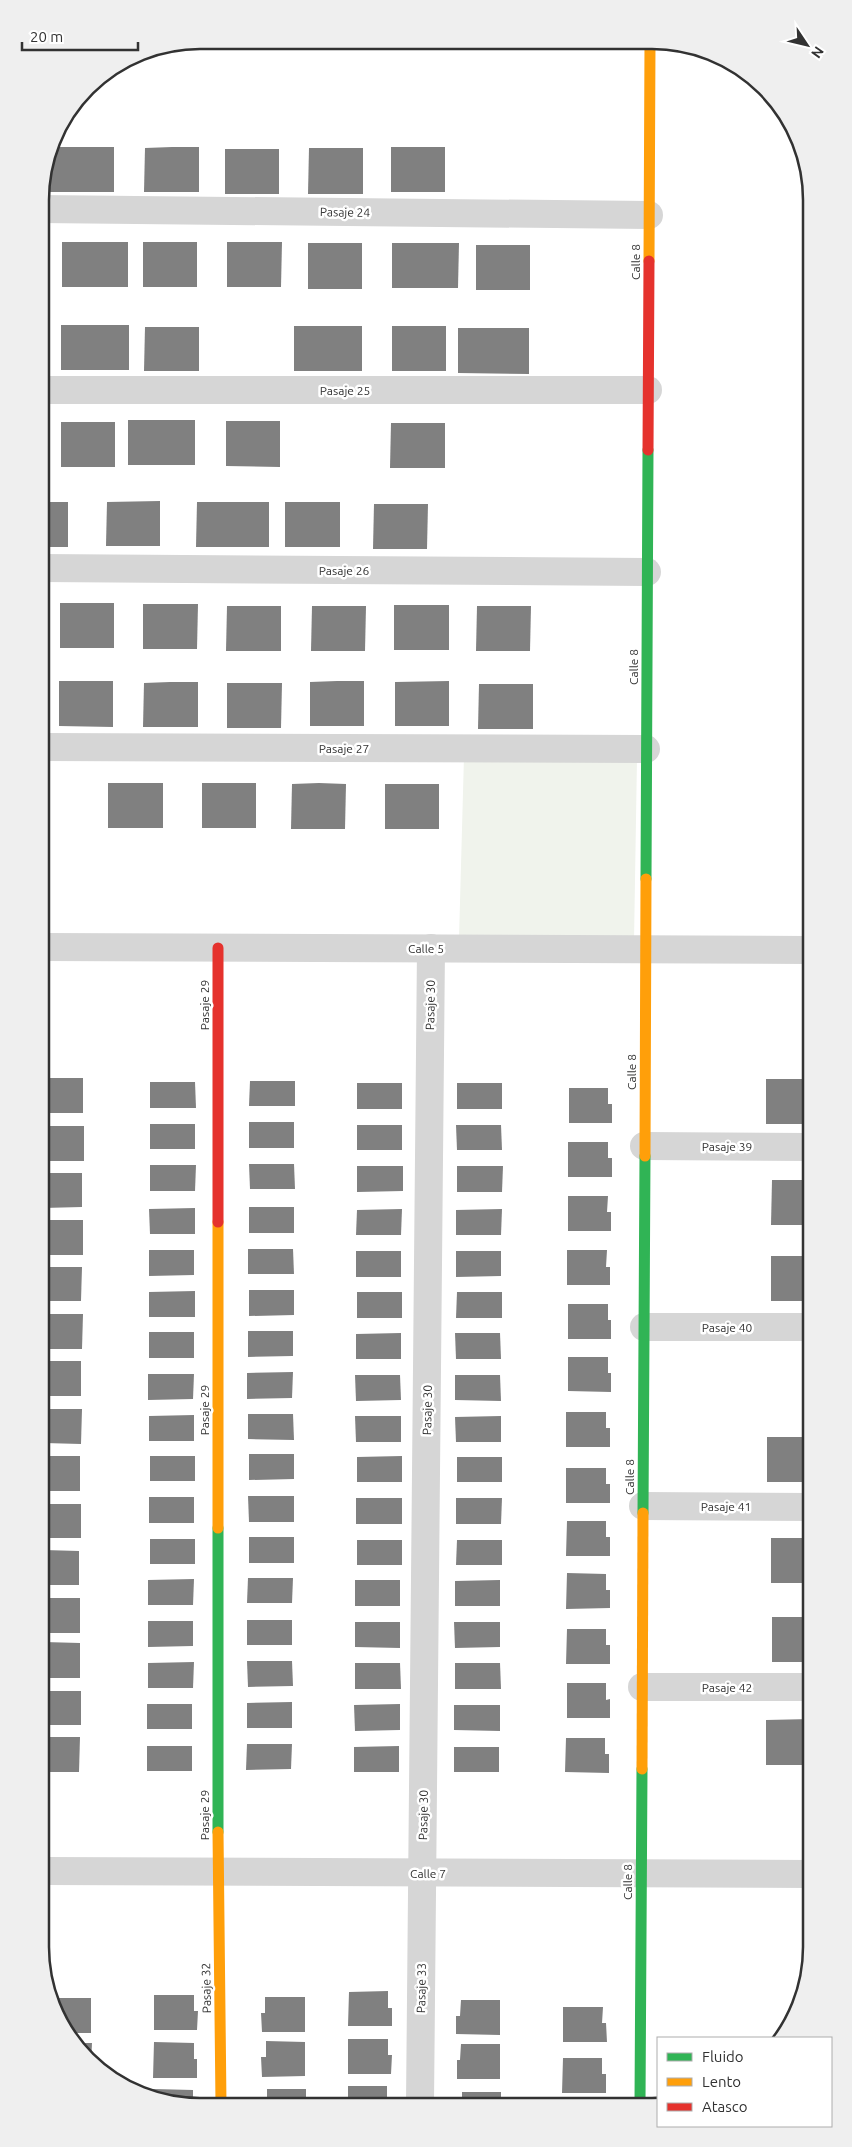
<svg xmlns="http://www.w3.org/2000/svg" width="852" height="2147" viewBox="0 0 852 2147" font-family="Ubuntu,sans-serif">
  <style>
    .green { fill: #f0f3ec }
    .building { fill: #808080 }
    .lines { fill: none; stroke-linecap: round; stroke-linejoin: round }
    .street { stroke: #d6d6d6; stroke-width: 28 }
    .fast { stroke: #30b455; stroke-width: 11 }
    .slow { stroke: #ff9f0a; stroke-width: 11 }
    .jam { stroke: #e5322d; stroke-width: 11 }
    .labels { text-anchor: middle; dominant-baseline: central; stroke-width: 5; stroke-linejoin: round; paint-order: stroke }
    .street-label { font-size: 12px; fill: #323232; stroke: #fff }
    .rim { fill: none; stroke: #323232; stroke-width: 2.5 }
  </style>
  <rect width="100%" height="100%" fill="#fff"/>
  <polygon class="green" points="464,756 637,758 634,941 459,939"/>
  <g class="building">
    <polygon points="52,147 114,147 114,192 40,192"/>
    <polygon points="172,147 199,147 199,192 144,192 145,148"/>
    <rect x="391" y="147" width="54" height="45"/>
    <polygon points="309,148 363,148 363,194 308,194"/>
    <rect x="225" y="149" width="54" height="45"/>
    <rect x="41" y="241" width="4" height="45"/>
    <rect x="62" y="242" width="66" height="45"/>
    <rect x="143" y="242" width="54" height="45"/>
    <polygon points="227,242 282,242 281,287 227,287"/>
    <rect x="308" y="243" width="54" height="46"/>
    <polygon points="392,243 459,243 458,288 392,288"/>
    <rect x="476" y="245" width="54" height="45"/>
    <rect x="61" y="325" width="68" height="45"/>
    <rect x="294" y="326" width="68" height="45"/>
    <rect x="392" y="326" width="54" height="45"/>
    <polygon points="145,327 199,327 199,371 144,371"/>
    <polygon points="458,328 529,328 529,374 458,373"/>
    <rect x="128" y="420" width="67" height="45"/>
    <polygon points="226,421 280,421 280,467 226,466"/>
    <rect x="61" y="422" width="54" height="45"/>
    <polygon points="391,423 445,423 445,468 390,468"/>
    <polygon points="160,501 160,546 106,546 107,502"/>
    <rect x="41" y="502" width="27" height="45"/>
    <polygon points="197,502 269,502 269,547 196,547"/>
    <rect x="285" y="502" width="55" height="45"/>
    <polygon points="374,504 428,504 427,549 373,549"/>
    <rect x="60" y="603" width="54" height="45"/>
    <polygon points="143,604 198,604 197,649 143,649"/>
    <rect x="394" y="605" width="55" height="45"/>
    <polygon points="227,606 281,606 281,651 226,651"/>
    <polygon points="312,606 366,606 365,651 311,651"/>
    <polygon points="477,606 531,606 530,651 476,651"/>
    <polygon points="59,681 113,681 113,727 59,726"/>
    <polygon points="337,681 364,681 364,726 310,726 310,682"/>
    <polygon points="449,681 449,726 395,726 395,682"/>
    <polygon points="170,682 198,682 198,727 143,727 144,683"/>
    <polygon points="227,683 282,683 281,728 227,728"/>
    <polygon points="479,684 533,684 533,729 478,729"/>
    <rect x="108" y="783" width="55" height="45"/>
    <rect x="202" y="783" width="54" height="45"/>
    <polygon points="319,783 346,784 345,829 291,829 292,784"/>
    <rect x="385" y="784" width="54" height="45"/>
    <polygon points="44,1078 83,1078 83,1113 43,1113"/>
    <rect x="766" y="1079" width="43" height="45"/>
    <polygon points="250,1081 295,1081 295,1106 249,1106"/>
    <polygon points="150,1082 195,1082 196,1108 150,1108"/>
    <rect x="357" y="1083" width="45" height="26"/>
    <rect x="457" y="1083" width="45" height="26"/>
    <polygon points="569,1088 608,1088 608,1104 612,1104 612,1123 569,1123"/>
    <rect x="249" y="1122" width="45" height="26"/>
    <rect x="150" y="1124" width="45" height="25"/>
    <rect x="357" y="1125" width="45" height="25"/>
    <polygon points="456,1125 501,1125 502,1150 457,1150"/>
    <polygon points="45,1126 84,1126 84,1161 43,1161"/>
    <polygon points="568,1142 608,1142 608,1158 612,1158 612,1177 568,1177"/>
    <polygon points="249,1164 294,1164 295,1189 250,1189"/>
    <polygon points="150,1165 196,1165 195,1191 150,1191"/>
    <polygon points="357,1166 403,1166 403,1191 357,1192"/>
    <polygon points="457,1166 503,1166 502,1192 457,1192"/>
    <polygon points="43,1173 82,1173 82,1207 43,1208"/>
    <polygon points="772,1180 809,1180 810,1225 771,1225"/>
    <polygon points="568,1196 608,1196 607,1212 611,1212 611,1231 568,1231"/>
    <rect x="249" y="1207" width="45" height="26"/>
    <polygon points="195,1208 195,1234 150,1234 149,1209"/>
    <polygon points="402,1209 401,1235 356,1235 357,1210"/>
    <polygon points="502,1209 501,1235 456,1235 456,1210"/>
    <rect x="43" y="1220" width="40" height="35"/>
    <polygon points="248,1249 293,1249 294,1274 248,1274"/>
    <polygon points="149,1250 194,1250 194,1275 149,1276"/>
    <polygon points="567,1250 607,1250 606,1267 610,1267 610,1285 567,1285"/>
    <rect x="356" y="1251" width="45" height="26"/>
    <polygon points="456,1251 501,1251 501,1276 456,1277"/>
    <rect x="771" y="1256" width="39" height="45"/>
    <polygon points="43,1267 82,1267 81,1301 43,1301"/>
    <polygon points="249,1290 294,1290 294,1315 249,1316"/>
    <polygon points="195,1291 195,1317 149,1317 149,1292"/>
    <rect x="357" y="1292" width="45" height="26"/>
    <polygon points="457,1292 502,1292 502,1318 456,1318"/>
    <polygon points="568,1304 608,1304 608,1320 611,1320 611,1339 568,1339"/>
    <polygon points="43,1314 83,1314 82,1349 44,1349"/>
    <polygon points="248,1331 293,1331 293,1356 248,1357"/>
    <rect x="149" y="1332" width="45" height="26"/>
    <polygon points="401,1333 401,1359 356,1359 356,1334"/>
    <polygon points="455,1333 500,1333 501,1359 456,1359"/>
    <polygon points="568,1357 608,1357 608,1373 611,1373 611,1392 568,1391"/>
    <rect x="44" y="1361" width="37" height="35"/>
    <polygon points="293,1372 292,1398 247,1399 247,1373"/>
    <polygon points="148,1374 194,1374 193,1399 148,1400"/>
    <polygon points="355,1375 400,1375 401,1400 356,1401"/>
    <polygon points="455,1375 500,1375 501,1401 455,1400"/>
    <polygon points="44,1409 82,1409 81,1444 44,1443"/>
    <polygon points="566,1412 606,1412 606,1428 610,1428 610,1447 566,1447"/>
    <polygon points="248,1414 293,1414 294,1440 248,1439"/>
    <polygon points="194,1415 194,1441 149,1441 149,1416"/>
    <polygon points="355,1416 401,1416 401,1442 356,1442"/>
    <polygon points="501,1416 501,1442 456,1442 455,1417"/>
    <rect x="767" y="1437" width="43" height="45"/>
    <polygon points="249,1454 294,1454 294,1479 249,1480"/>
    <rect x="44" y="1456" width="36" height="35"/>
    <rect x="150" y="1456" width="45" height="25"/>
    <polygon points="402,1456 402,1482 357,1482 357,1457"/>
    <rect x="457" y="1457" width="45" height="25"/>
    <polygon points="566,1468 606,1468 606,1484 610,1484 610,1503 566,1503"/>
    <polygon points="248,1496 294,1496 294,1522 249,1522"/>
    <rect x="149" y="1497" width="45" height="26"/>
    <rect x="356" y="1498" width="46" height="26"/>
    <polygon points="456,1498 502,1498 501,1524 456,1524"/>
    <rect x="44" y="1504" width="37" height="34"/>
    <polygon points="567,1521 606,1521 606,1537 610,1537 610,1556 566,1556"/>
    <rect x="249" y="1537" width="45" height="26"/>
    <polygon points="771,1538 810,1538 811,1583 771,1583"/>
    <rect x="150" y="1539" width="45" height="25"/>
    <rect x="357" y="1540" width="45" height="25"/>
    <polygon points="457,1540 502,1540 502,1565 456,1565"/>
    <polygon points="44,1550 79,1551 79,1585 44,1585"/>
    <polygon points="567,1573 606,1574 606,1590 610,1590 610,1608 566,1609"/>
    <polygon points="248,1578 293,1578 292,1603 247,1603"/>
    <polygon points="194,1579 193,1605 148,1605 148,1580"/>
    <rect x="355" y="1580" width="45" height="26"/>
    <polygon points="500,1580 500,1606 455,1606 455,1581"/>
    <rect x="44" y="1598" width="36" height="35"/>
    <rect x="772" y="1617" width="39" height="45"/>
    <rect x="247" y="1620" width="45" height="25"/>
    <polygon points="148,1621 193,1621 193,1646 148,1647"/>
    <polygon points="355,1622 400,1622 400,1648 355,1647"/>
    <polygon points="454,1622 500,1622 500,1647 455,1648"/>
    <polygon points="567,1629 606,1629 606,1645 610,1645 610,1664 566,1664"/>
    <polygon points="44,1642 80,1643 80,1678 45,1678"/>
    <polygon points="247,1661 292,1661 293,1686 248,1687"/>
    <polygon points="194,1662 193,1688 148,1688 148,1663"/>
    <polygon points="355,1663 400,1663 401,1689 355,1689"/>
    <polygon points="455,1663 500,1663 501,1689 455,1689"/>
    <polygon points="567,1683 606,1683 606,1700 610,1699 610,1718 567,1718"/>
    <rect x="45" y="1691" width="36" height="34"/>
    <polygon points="292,1702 292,1728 247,1728 247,1703"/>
    <rect x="147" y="1704" width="45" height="25"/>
    <polygon points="400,1704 400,1730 355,1731 354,1705"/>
    <polygon points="454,1705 500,1705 500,1731 454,1730"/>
    <polygon points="811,1719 811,1765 766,1765 766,1720"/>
    <polygon points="45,1737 80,1737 79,1772 45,1772"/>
    <polygon points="566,1738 605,1738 605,1754 609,1754 609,1773 565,1772"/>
    <polygon points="247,1744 292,1744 291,1769 246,1770"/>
    <rect x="147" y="1746" width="45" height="25"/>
    <polygon points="399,1746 399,1772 354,1772 354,1747"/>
    <rect x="454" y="1747" width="45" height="25"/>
    <polygon points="388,1991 388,2008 392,2008 392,2026 348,2026 349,1992"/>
    <polygon points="154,1995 194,1995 194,2011 198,2011 197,2030 154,2030"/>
    <polygon points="265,1997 305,1997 305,2032 262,2032 261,2013 265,2013"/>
    <polygon points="52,1998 91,1998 91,2033 66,2033 62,2027 52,2003"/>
    <polygon points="461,2000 500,2000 500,2035 456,2034 456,2016 460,2016"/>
    <polygon points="563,2007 603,2007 602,2023 606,2023 607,2042 563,2042"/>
    <polygon points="348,2039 388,2039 388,2055 392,2055 391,2074 348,2074"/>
    <polygon points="266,2041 305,2042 305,2076 262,2077 261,2057 266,2057"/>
    <polygon points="154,2042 194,2043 194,2059 197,2059 197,2078 153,2078"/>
    <polygon points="74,2043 92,2043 91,2064"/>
    <polygon points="461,2044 500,2044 500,2079 457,2079 457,2060 460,2060"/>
    <polygon points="563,2058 602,2058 602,2074 606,2074 606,2093 562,2093"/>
    <rect x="348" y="2086" width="39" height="17"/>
    <polygon points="153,2089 193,2090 193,2104 169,2104 153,2096"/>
    <polygon points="267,2089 306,2089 306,2103 267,2104"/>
    <polygon points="462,2092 501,2092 501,2102 462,2103"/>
  </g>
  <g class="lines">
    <g class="street">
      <polyline points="40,209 649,215"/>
      <polyline points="41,390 648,390"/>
      <polyline points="41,568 647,572"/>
      <polyline points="42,747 646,749"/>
      <polyline points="42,947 809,950"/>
      <polyline points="644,1146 809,1147"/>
      <polyline points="644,1327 810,1327"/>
      <polyline points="643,1506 810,1507"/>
      <polyline points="642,1687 811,1687"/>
      <polyline points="45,1871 811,1874"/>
      <polyline points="420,2103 431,948"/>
    </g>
    <g class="fast">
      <polyline points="646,879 648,450"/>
      <polyline points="643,1513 645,1156"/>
      <polyline points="218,1528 218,1832"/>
      <polyline points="640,2102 642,1769"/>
    </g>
    <g class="slow">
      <polyline points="649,261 650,43"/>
      <polyline points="645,1156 646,879"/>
      <polyline points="218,1222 218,1528"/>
      <polyline points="642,1769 643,1513"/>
      <polyline points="218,1832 221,2104"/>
    </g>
    <g class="jam">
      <polyline points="648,450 649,261"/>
      <polyline points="218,948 218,1222"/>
    </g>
  </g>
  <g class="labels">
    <g class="street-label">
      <text transform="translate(345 212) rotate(1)">Pasaje 24</text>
      <text transform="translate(635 262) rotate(-90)">Calle 8</text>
      <text x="345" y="390">Pasaje 25</text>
      <text x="344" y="570">Pasaje 26</text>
      <text transform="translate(633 667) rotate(-90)">Calle 8</text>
      <text x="344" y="748">Pasaje 27</text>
      <text x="426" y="948">Calle 5</text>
      <text transform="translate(204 1005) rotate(-90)">Pasaje 29</text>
      <text transform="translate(430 1005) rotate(-89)">Pasaje 30</text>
      <text transform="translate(631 1072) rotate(-90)">Calle 8</text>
      <text x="727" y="1146">Pasaje 39</text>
      <text x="727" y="1327">Pasaje 40</text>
      <text transform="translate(204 1410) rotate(-90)">Pasaje 29</text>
      <text transform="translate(427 1410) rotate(-89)">Pasaje 30</text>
      <text transform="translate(629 1477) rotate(-90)">Calle 8</text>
      <text x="726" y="1506">Pasaje 41</text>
      <text x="727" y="1687">Pasaje 42</text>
      <text transform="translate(204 1815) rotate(-90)">Pasaje 29</text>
      <text transform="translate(423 1815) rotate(-89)">Pasaje 30</text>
      <text x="428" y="1873">Calle 7</text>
      <text transform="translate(627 1882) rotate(-90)">Calle 8</text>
      <text transform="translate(206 1988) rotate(-91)">Pasaje 32</text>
      <text transform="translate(421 1988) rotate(-89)">Pasaje 33</text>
    </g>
  </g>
  <path d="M0 0H852V2147H0ZM200 49H652A151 151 0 0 1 803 200V1947A151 151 0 0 1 652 2098H200A151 151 0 0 1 49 1947V200A151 151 0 0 1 200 49Z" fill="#efefef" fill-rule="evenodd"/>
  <path class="rim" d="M200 49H652A151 151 0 0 1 803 200V1947A151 151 0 0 1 652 2098H200A151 151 0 0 1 49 1947V200A151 151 0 0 1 200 49Z"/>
  <rect x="657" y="2037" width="175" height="90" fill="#ffffff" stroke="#adadad"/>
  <rect x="667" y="2053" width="25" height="8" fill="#30b455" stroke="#adadad"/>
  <text x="702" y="2062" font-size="15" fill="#323232">Fluido</text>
  <rect x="667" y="2078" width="25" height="8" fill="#ff9f0a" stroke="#adadad"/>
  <text x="702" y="2087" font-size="15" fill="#323232">Lento</text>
  <rect x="667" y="2103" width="25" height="8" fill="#e5322d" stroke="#adadad"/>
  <text x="702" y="2112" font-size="15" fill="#323232">Atasco</text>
  <g transform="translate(807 45) rotate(125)" stroke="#ffffff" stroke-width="4" paint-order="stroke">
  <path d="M0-4L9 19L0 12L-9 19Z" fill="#323232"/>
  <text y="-8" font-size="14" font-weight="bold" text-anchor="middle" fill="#323232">N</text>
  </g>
  <path d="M22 42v8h116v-8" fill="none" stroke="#323232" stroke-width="2.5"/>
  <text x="30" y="42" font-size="15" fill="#323232" stroke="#ffffff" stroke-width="4" paint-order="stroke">20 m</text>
</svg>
